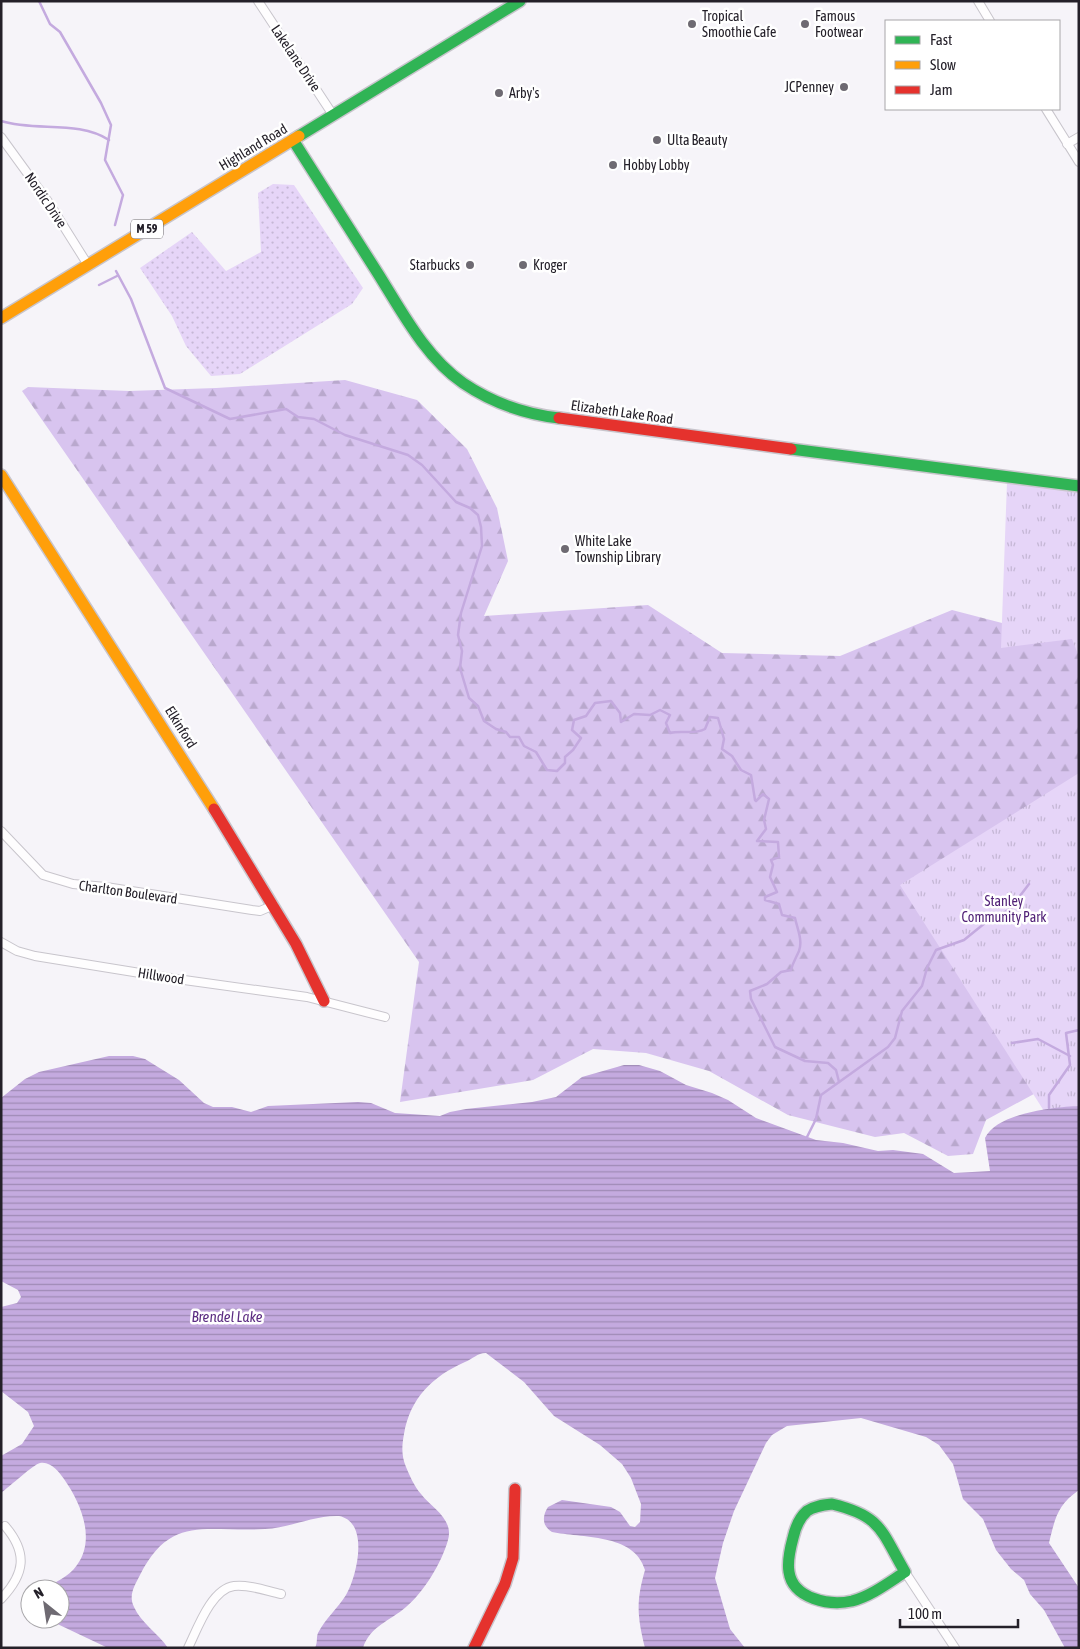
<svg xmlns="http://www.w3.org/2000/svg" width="1080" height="1649" viewBox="0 0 1080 1649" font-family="'Asap Condensed',sans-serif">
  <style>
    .grass { fill: url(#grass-dots) }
    .forest { fill: url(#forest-firs) }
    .park { fill: url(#park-tufts) }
    .water { fill: url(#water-rules) }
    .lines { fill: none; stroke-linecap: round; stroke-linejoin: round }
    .stream { stroke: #c4aadf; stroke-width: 2.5 }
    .street-casing { stroke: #c8c5cc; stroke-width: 10 }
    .fast-casing { stroke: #c8c5cc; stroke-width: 14 }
    .slow-casing { stroke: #c8c5cc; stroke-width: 14 }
    .jam-casing { stroke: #c8c5cc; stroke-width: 14 }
    .street { stroke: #fefdfe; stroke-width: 8 }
    .fast { stroke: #30b455; stroke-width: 11 }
    .slow { stroke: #ff9f0a; stroke-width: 11 }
    .jam { stroke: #e5322d; stroke-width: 11 }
    .poi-dot { fill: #6e6a72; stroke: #fff; stroke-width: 2 }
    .labels { text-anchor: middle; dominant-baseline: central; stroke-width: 5; stroke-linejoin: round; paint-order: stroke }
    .shield { fill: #fff; stroke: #666369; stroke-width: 1 }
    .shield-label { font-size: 12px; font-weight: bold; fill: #242029 }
    .poi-label { font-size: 14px; fill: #242029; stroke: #fff; text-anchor: start }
    .street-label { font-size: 14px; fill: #242029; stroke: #fff }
    .park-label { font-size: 14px; fill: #512177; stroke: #fff }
    .water-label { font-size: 15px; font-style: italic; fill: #5c2d82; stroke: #fff }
  </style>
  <defs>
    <pattern id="grass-dots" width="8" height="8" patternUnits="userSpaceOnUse" patternTransform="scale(1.25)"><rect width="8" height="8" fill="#e6d5f8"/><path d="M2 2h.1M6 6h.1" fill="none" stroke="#c5b7d5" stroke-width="1.8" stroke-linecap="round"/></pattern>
    <pattern id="forest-firs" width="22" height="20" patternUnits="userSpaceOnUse" patternTransform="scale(1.25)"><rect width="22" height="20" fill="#d8c4ef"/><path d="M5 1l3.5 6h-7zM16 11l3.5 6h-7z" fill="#b9a8cd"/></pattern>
    <pattern id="park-tufts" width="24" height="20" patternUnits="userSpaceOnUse" patternTransform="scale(1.25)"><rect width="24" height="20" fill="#e6d5f8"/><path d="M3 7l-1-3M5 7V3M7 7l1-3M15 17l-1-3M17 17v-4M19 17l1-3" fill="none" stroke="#c5b7d5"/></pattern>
    <pattern id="water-rules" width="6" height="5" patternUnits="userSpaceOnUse" patternTransform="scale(1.25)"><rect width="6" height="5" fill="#c4aadf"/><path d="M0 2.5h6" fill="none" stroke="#9f8ab5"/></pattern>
  </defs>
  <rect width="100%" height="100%" fill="#f6f4f9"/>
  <polygon class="grass" points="273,184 294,185 363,288 352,304 240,374 211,376 186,346 172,316 140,268 192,232 226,271 261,252 258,193"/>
  <polygon class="forest" points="345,380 417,400 467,449 497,508 508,561 484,616 648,605 722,653 840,656 952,610 1002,623 1031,598 1079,611 1079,1096 1043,1089 986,1120 973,1154 948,1156 904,1133 875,1137 788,1115 709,1071 646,1053 593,1049 533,1080 400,1102 419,962 22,391 28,387 129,391 216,388"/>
  <g class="park">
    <polygon points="1007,482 1079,491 1079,657 1072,639 1001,648"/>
    <polygon points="1079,773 1079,1166 900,885"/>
  </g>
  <path class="water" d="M109,1056H133L145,1059L179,1080L204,1103L213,1107H232L251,1112L268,1106L358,1102L371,1103L395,1113L440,1116L450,1112L466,1109L532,1102L556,1097L582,1077L624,1065H639L660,1071L686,1085L712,1093L728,1100L756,1118L816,1140L843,1143L878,1151L893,1150L923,1154L954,1173L990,1171L985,1138C997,1113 1054,1107 1079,1106V1490C1057,1505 1055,1519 1049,1543L1079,1588V1648H1065L1044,1610L1030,1594L1024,1580L1011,1569L996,1550L983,1519L963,1499L953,1464L939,1445L926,1437L861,1418L787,1426L772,1435L766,1443L734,1511L723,1543L715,1578L730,1629L745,1648H645C637,1616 636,1601 645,1570C635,1533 580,1538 552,1532C542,1526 542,1516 548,1507L562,1500L611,1507L620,1512L630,1526L635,1527L640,1522L641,1504L631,1478L622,1464L600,1445L554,1416L524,1382L486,1353C477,1353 473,1359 465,1362C433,1376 410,1398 404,1434C402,1445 401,1455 406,1467C410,1476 414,1486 421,1494C432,1508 454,1519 448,1540C442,1562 424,1592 406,1607C390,1621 370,1626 363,1648H315C318,1642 316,1638 318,1633C325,1619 338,1608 346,1595C357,1576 370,1522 339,1516C314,1515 290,1528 265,1529C208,1533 171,1513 140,1575C135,1585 128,1595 134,1607C141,1623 158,1633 168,1648H108L49,1620L60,1619V1589H42C54,1583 69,1577 77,1565C96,1539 81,1503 64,1479C59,1472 51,1461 40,1463C34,1464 9,1487 1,1493V1456L22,1444L34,1426L28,1412L1,1391V1307L17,1303L21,1297L18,1290L1,1281V1098L25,1079L39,1072Z"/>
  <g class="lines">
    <g class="stream">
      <polyline points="39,1 50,24 60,32 101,103 111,125 105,160 123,195 115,225"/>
      <path d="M1,121C36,132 78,120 109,140"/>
      <path d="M116,271L131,299L165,388L230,419L286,409L298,417L314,419L345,435L408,455L422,465L456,502L470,508L478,515L481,527L482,546L461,613L458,635L462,651L460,668L469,698L478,706L484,721L496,729L506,732L510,737H519L524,746L536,752L547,770L557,771L565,763V757L573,750L581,738L572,730L574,720L586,716L595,703L611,701L620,713L621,722L634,714L650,715L660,710L670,715L666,723L670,733C682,730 694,735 705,729L710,717L718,718L724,739L722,749L732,756L741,770L751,775L755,800L756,801L763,794L769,799L764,820L766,829L757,841L778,842L779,857L771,860L773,865L770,877L777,892L765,897V900L779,904L782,915L795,918C797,928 803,940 799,951C796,958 793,962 791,970L781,972L767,984L750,991L751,999L775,1047L805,1061L828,1063L836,1070L839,1082"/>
      <polyline points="99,285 117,276"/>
      <polyline points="1012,1043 1038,1039 1070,1056"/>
      <polyline points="1049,1108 1049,1095 1070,1065 1066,1033 1079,1030"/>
      <polyline points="807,1137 816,1119 821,1095 888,1047 895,1038 902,1011 922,986 927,968 936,950 964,940 985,923 1010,909 1029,884"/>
    </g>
    <defs>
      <g id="street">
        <polyline points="258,1 333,115"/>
        <polyline points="978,1 990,21"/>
        <polyline points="1046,109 1079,162"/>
        <polyline points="1,137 49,203 88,265"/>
        <polyline points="1067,144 1079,137"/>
        <polyline points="1,831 43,875 73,884 106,887 252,910 260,911 274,905"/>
        <polyline points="1,942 17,951 35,956 177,979 307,997 385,1017"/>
        <polyline points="905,1572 955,1648"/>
        <path d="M1,1599C25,1574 28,1553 5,1526"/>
        <path d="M188,1648C197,1630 211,1589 234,1586C248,1584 267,1591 281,1594"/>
      </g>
      <g id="fast">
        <polyline points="299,136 520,1"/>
        <path d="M293,140C321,184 349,228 377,272C401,310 425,357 463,383C491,402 525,414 559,418"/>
        <polyline points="791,449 1079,486"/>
        <path d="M832,1504C882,1516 881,1531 905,1572C888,1583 871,1596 852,1601C830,1606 793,1599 789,1572C787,1561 790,1549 793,1538C795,1529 799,1518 807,1511C814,1506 823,1505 832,1504Z"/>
      </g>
      <g id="slow">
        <polyline points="1,318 299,136"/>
        <polyline points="1,475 214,809"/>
      </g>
      <g id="jam">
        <polyline points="559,418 791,449"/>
        <polyline points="214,809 296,944 324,1001"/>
        <polyline points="474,1648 505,1584 513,1558 515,1489"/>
      </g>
    </defs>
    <use href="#street" class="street-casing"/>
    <use href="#fast" class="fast-casing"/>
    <use href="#slow" class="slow-casing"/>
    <use href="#jam" class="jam-casing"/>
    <use href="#street" class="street"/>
    <use href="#fast" class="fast"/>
    <use href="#slow" class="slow"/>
    <use href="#jam" class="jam"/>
  </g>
  <g class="poi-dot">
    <circle cx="692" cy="24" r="5"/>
    <circle cx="805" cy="24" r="5"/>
    <circle cx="844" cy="87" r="5"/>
    <circle cx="499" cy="93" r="5"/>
    <circle cx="657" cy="140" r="5"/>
    <circle cx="613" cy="165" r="5"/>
    <circle cx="470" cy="265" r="5"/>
    <circle cx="523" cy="265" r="5"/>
    <circle cx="565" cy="549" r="5"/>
  </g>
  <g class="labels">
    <rect class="shield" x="131" y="219.5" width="32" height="19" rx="4"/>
    <g class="shield-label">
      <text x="147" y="229">M 59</text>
    </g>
    <g class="poi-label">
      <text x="702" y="16">Tropical<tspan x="702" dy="16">Smoothie Cafe</tspan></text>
      <text x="815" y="16">Famous<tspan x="815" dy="16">Footwear</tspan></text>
      <text x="834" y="87" text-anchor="end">JCPenney</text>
      <text x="509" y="93">Arby's</text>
      <text x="667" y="140">Ulta Beauty</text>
      <text x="623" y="165">Hobby Lobby</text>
      <text x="460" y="265" text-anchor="end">Starbucks</text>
      <text x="533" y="265">Kroger</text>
      <text x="575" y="541">White Lake<tspan x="575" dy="16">Township Library</tspan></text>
    </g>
    <g class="street-label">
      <text transform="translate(296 58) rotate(56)">Lakelane Drive</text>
      <text transform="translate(253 147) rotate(-31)">Highland Road</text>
      <text transform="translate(46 200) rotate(56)">Nordic Drive</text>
      <text transform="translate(622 412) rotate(8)">Elizabeth Lake Road</text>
      <text transform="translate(181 727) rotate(58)">Elkinford</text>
      <text transform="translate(128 892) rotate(8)">Charlton Boulevard</text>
      <text transform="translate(161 976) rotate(9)">Hillwood</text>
    </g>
    <g class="park-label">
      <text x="1004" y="901">Stanley<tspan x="1004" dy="16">Community Park</tspan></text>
    </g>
    <g class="water-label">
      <text x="227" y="1316">Brendel Lake</text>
    </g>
  </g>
  <rect width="1080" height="1649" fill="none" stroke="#242029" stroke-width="5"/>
  <rect x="885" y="20" width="175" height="90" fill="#ffffff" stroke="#a7a6a9"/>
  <rect x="895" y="36" width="25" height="8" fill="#30b455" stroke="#a7a6a9"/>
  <text x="930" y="45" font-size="15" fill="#242029">Fast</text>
  <rect x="895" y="61" width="25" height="8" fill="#ff9f0a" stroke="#a7a6a9"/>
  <text x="930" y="70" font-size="15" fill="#242029">Slow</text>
  <rect x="895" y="86" width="25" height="8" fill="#e5322d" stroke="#a7a6a9"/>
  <text x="930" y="95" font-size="15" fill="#242029">Jam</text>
  <g transform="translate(45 1604) rotate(330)"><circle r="24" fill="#ffffff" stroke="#a7a6a9"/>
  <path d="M0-4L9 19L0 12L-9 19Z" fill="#6e6a72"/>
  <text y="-8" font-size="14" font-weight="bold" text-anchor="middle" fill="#242029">N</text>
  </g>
  <path d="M900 1619v8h118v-8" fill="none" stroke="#242029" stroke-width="2.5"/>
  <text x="908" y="1619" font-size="15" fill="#242029" stroke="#ffffff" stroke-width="4" paint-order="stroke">100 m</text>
</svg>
